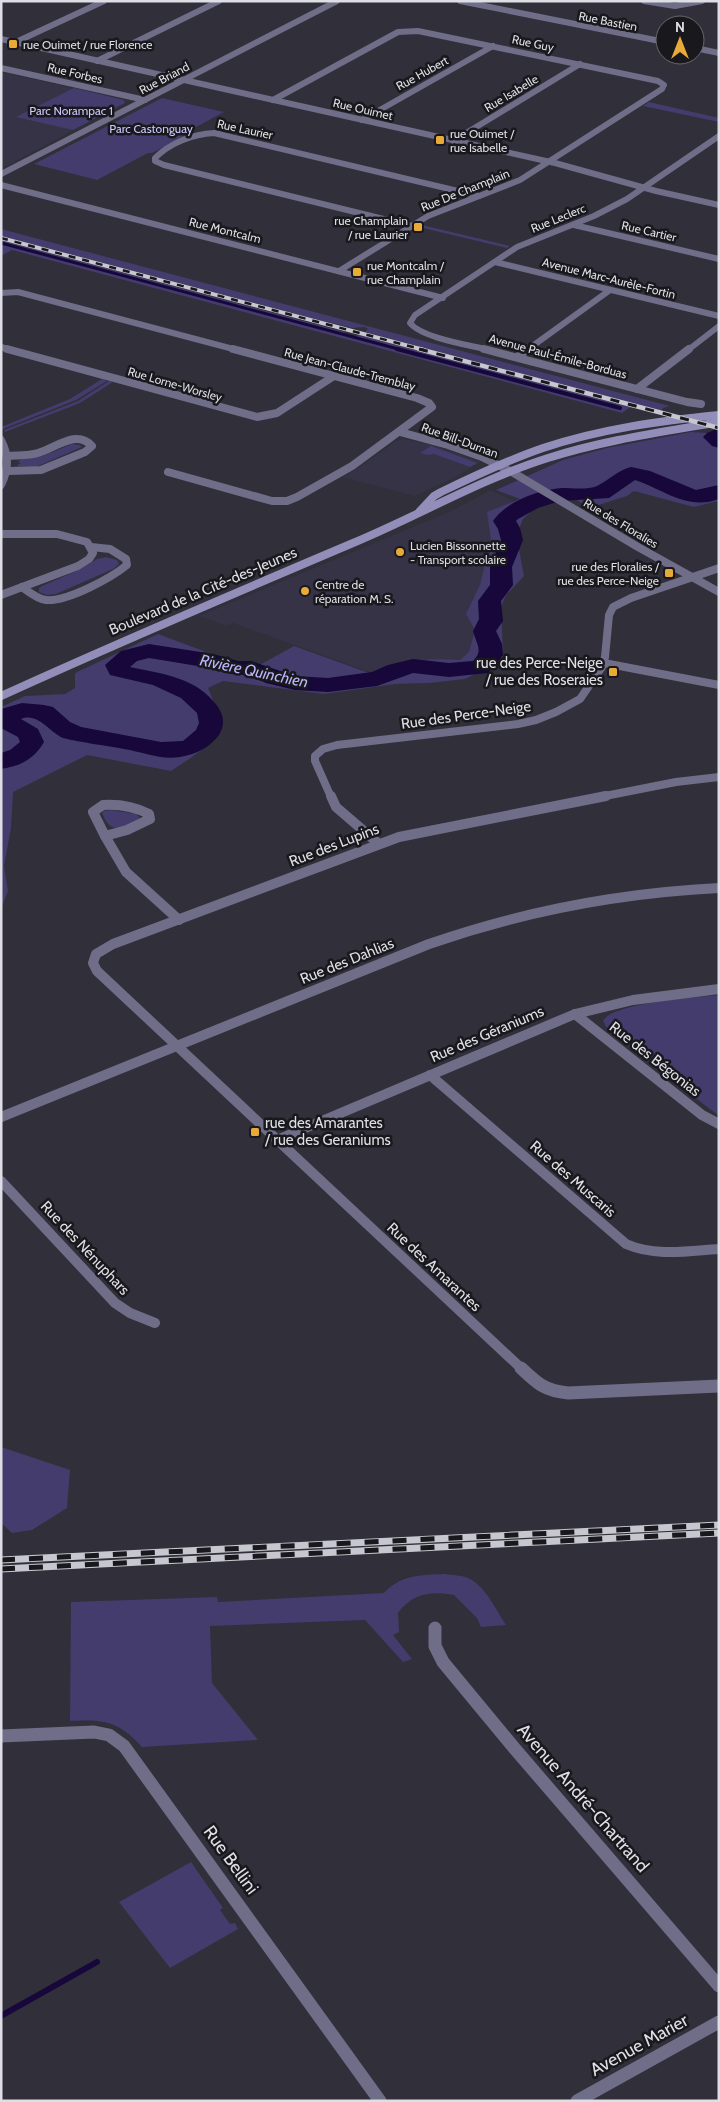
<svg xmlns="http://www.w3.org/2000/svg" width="720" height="2102" viewBox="0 0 720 2102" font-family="Cabin,sans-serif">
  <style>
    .built { fill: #353345 }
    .green { fill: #433c6d }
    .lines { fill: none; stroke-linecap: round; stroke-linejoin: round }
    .stream-far2 { stroke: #17073b; stroke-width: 3 }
    .stream-far1 { stroke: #17073b; stroke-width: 4 }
    .stream { stroke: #17073b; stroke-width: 6 }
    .river { fill: #17073b; fill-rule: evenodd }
    .minor-far3 { stroke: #6f6d88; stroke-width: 6 }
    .minor-far2 { stroke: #6f6d88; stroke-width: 8 }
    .minor-far1 { stroke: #6f6d88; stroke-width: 10 }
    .minor { stroke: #6f6d88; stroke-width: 13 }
    .tertiary { stroke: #6f6d88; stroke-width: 13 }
    .secondary { stroke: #928eb9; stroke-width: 8 }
    .rail-far2-casing { stroke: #c7c7cf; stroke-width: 4 }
    .rail-far1-casing { stroke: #c7c7cf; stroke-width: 4.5 }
    .rail-casing { stroke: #c7c7cf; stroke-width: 7 }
    .rail-far2 { stroke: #18181d; stroke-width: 2.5; stroke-dasharray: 7; stroke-linecap: butt }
    .rail-far1 { stroke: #18181d; stroke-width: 3; stroke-dasharray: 9; stroke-linecap: butt }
    .rail { stroke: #18181d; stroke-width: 5; stroke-dasharray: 14; stroke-linecap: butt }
    .poi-dot { fill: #e9ab38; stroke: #18181d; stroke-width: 2 }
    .labels { text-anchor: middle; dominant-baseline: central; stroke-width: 5; stroke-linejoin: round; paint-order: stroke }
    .far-street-label { font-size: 12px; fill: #dedee5; stroke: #18181d }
    .far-poi-label { font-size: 12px; fill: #dedee5; stroke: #18181d; text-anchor: start }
    .far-park-label { font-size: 12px; fill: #cdc8fe; stroke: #18181d }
    .street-label { font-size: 15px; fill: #dedee5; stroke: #18181d }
    .poi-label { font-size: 15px; fill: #dedee5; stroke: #18181d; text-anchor: end }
    .water-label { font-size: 16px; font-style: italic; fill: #bbb4fa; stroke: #18181d }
    .near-street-label { font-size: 18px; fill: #dedee5; stroke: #18181d }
  </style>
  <rect width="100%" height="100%" fill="#302f3a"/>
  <g class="built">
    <polygon points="1,72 121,99 126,102 1,169"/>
    <polygon points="403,439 434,445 480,462 458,476 415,496 342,477 357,469 396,441"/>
    <polygon points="491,490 519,504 487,655 378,675 233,623 227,626 199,616 449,512"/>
  </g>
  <g class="green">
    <polygon points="74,88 124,100 125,103 73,130 16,117"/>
    <polygon points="162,98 224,112 185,133 187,135 152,153 148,153 97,180 34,164"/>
    <polygon points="649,102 719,118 719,122 643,106"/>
    <polygon points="422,225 510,246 507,248 419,227"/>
    <polygon points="1,229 670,406 663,408 661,411 365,332 368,329 365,327 352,328 319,320 1,236"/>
    <polygon points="1,240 345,332 344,335 352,337 359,335 634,408 629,408 622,413 12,250 1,256"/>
    <polygon points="102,379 107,381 76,400 3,429 1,427 70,399"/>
    <polygon points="109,381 113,382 80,403 5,432 4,430 78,401"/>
    <path d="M691,432L708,433L719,438L718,501L694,507L634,491L627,496L589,508L572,497L564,495L534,509L523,519L519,529L517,539L524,576L506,595L501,607L503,652L493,665L465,679L429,683L395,684L324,694L223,681L208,688C213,700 221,717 218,730C214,745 184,762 171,771L87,755L13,792L11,828L4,866L8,891L1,909V707L25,696L65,694L75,688V674L77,672L158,634L244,666L256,667L294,646L369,673C382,671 392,666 404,663C423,658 441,659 460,660L469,652L475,630L466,614L480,585L491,540L487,512L520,499L496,490L563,460L607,448Z"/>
    <polygon points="72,444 79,445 82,447 38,466 18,466 18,464 21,464 18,462 21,459 43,456"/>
    <polygon points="431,446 477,463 470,467 434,454 427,455 420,453"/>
    <polygon points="106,557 117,560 119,564 113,569 56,594 47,595 39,592 39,588 42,586 79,570 97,559"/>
    <path d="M111,810L136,814L140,818C134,823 119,830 112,827C108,825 104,818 102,813L104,811Z"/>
    <path d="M719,995V1116L608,1030L603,1021C612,1003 698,997 719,995Z"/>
    <polygon points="1,1447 70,1470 67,1508 32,1530 12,1533 1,1523"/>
    <path d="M444,1574C451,1575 461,1575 468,1578C485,1585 496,1610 506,1625L481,1627L477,1618L454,1595C431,1591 413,1593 398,1613L399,1632L393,1635L412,1659L403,1662L365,1620L210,1626L212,1683L258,1740L142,1747C119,1721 103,1719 70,1721L71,1602L217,1597L218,1602L384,1593C400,1575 421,1575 444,1574Z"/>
    <polygon points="191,1862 223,1908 220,1910 230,1924 235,1923 238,1929 170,1968 119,1902"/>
  </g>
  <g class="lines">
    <polyline class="stream-far2" points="1,243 402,350"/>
    <polyline class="stream-far1" points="397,349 620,408"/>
    <polyline class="stream" points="1,2016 97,1962"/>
    <g class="river">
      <polygon points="719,428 719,448 712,446 703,437 707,433"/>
      <path d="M631,467L650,471L696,490L719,485V499C687,511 663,489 635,480L609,498L560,501L538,508L518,519L516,521L520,528L523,540L512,567L513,585L501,601L503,621L496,631L502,644L503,655L488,673L449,677L413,673L377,686L328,692L295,690L266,683L248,675H236L210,668L149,658L137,661L130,667C162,674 197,677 218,707C224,716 225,725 219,735C209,748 196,754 180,757C160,760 143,752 124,749C103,745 83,743 63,738C49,732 38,712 21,719L38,729L44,742C34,759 21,766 1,769V753L10,750L20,742L18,737L1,728V709L22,703L44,705L53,707L70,722L81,727L161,742L183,741L196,730L199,723L197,713L181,698L153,685L110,675L105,665L121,651L149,644L213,654L238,661H251L295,676L328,678L372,672L388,665L413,659L449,663L473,661C484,651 476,643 473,631L479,619L478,601L490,585V567L501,540L498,529L493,521C507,501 538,490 562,488C572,488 588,490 597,486C609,480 618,470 631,467Z"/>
    </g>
    <g class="minor-far3">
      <polyline points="460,1 665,42"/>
      <polyline points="644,1 675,6 702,1"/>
      <polyline points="1,39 555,163 656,191 719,205"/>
      <polyline points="16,42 104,1"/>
      <polyline points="695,48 719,53"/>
      <polyline points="97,61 219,1"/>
      <polyline points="1,68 145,100"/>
      <polyline points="273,100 398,32 418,31 658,81 664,85 662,89 520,180 428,216 339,271"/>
      <polyline points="362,120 493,46"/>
      <polyline points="453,141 580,64"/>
      <polyline points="1,174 337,1"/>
      <polyline points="1,185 443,298"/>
      <polyline points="574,225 719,259"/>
      <path d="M412,226L164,165L155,161V158C170,143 193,134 214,133L479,196"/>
      <polyline points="495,262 719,316"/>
      <polyline points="1,293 18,292 237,350"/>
      <polyline points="1,347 12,350"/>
      <path d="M489,350C469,345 422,338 410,323L415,315L517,247L594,216L627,199L719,136"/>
      <polyline points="527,350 610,290"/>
      <polyline points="688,350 719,326"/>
    </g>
    <g class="minor-far2">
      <polyline points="7,349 257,417 277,413 334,376"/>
      <polyline points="484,349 687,402 701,404"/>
      <polyline points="517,357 529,349"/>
      <polyline points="637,389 689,349"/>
      <polyline points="400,432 448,445 482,457 512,472 638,547 719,592"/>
      <path d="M1,440C9,456 9,469 1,485"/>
      <path d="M7,456C17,455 28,456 38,453C56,448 76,429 92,446L85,452L41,470L8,471"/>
      <polyline points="168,472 272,501 287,501 297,497 352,466 432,407 429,403 417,398 233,349"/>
      <polyline points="1,534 57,534 87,542 93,553 89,559 78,566 1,595"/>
      <path d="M22,587C29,592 37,599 46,600C67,602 111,578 127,565L126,559L110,549L91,547"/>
      <polyline points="604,663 719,685"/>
      <polyline points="331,797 315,761 315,756 323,749 337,745 518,724 536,720 556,712 580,699 602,667 605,657 609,615 613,607 631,598 719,568"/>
      <polyline points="600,797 676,782 719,777"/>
    </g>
    <g class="minor-far1">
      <polyline points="331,796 336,807 379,844"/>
      <path d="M103,805C119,804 135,807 149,814L150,819L127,830L105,836L93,812Z"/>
      <polyline points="105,836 126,872 179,920"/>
      <polyline points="575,1014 702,1115 719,1124"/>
      <path d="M430,1075L626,1244C656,1257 688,1251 719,1249"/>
      <path d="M1,1117L429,944C524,911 619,893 719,888"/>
      <polyline points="277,1140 575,1014 633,1000 719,989"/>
      <polyline points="1,1181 115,1303 130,1313 155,1323"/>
      <polyline points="523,1370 97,971 93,963 96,954 113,944 399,837 606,796"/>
    </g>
    <g class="minor">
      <path d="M521,1368C538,1384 545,1391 568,1393L719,1386"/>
      <polyline points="435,1628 435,1646 443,1662 515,1749 719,1986"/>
      <polyline points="1,1736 94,1732 109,1735 124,1746 380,2101"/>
    </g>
    <polyline class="tertiary" points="577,2101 719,2022"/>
    <g class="secondary">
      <path d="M419,512L434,496L441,492C474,476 508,460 543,448C600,429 659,421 719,415"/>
      <path d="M1,696C117,643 235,593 353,543C418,516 481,479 548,458C604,440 662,432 719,422"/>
    </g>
    <defs>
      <polyline id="rail-far2" points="1,238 424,350"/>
      <polyline id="rail-far1" points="419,349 719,428"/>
      <g id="rail">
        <polyline points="1,1560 719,1525"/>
        <polyline points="1,1569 719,1533"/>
      </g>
    </defs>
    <use href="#rail-far2" class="rail-far2-casing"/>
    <use href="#rail-far1" class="rail-far1-casing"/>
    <use href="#rail" class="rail-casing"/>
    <use href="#rail-far2" class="rail-far2"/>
    <use href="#rail-far1" class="rail-far1"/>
    <use href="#rail" class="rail"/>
  </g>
  <g class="poi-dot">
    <rect x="8" y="39" width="10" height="10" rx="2.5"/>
    <rect x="435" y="135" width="10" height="10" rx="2.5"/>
    <rect x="413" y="222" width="10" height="10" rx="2.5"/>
    <rect x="352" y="267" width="10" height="10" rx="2.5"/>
    <circle cx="400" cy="552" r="5"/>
    <rect x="664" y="568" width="10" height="10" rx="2.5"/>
    <circle cx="305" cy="591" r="5"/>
    <rect x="608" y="667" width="10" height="10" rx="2.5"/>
    <rect x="250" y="1127" width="10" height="10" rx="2.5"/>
  </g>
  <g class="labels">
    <g class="far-street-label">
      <text transform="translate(608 21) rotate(11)">Rue Bastien</text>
      <text transform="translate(533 43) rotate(12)">Rue Guy</text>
      <text transform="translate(75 73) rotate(13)">Rue Forbes</text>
      <text transform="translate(422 73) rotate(-29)">Rue Hubert</text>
      <text transform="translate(164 78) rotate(-28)">Rue Briand</text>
      <text transform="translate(511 93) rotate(-31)">Rue Isabelle</text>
      <text transform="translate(363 109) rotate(13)">Rue Ouimet</text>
      <text transform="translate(245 129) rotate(12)">Rue Laurier</text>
      <text transform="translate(465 190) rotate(-22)">Rue De Champlain</text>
      <text transform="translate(558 218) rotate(-22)">Rue Leclerc</text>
      <text transform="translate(225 230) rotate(14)">Rue Montcalm</text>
      <text transform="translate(649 231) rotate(13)">Rue Cartier</text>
      <text transform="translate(609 278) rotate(14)">Avenue Marc-Aurèle-Fortin</text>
      <text transform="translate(558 356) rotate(15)">Avenue Paul-Émile-Borduas</text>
      <text transform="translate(350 369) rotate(15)">Rue Jean-Claude-Tremblay</text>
      <text transform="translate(175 384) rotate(16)">Rue Lorne-Worsley</text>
      <text transform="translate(460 440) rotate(20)">Rue Bill-Durnan</text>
      <text transform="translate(621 523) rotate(31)">Rue des Floralies</text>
    </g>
    <g class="far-poi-label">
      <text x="23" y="44">rue Ouimet / rue Florence</text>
      <text x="450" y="133">rue Ouimet /<tspan x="450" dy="14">rue Isabelle</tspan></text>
      <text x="408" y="220" text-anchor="end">rue Champlain<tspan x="408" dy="14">/ rue Laurier</tspan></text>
      <text x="367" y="265">rue Montcalm /<tspan x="367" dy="14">rue Champlain</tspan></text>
      <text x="410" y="545">Lucien Bissonnette<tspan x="410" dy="14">- Transport scolaire</tspan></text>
      <text x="659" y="566" text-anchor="end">rue des Floralies /<tspan x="659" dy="14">rue des Perce-Neige</tspan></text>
      <text x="315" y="584">Centre de<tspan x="315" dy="14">réparation M. S.</tspan></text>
    </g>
    <g class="far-park-label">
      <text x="71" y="110">Parc Norampac 1</text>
      <text x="151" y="128">Parc Castonguay</text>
    </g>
    <g class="street-label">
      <text transform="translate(203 591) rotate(-23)">Boulevard de la Cité-des-Jeunes</text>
      <text transform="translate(466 715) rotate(-8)">Rue des Perce-Neige</text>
      <text transform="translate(334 845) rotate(-21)">Rue des Lupins</text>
      <text transform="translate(347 961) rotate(-22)">Rue des Dahlias</text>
      <text transform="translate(487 1034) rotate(-23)">Rue des Géraniums</text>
      <text transform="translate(655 1059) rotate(38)">Rue des Bégonias</text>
      <text transform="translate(573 1179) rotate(41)">Rue des Muscaris</text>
      <text transform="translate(85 1248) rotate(47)">Rue des Nénuphars</text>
      <text transform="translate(434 1267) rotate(43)">Rue des Amarantes</text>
    </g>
    <g class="poi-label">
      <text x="603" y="663">rue des Perce-Neige<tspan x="603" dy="17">/ rue des Roseraies</tspan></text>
      <text x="265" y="1123" text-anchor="start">rue des Amarantes<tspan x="265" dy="17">/ rue des Geraniums</tspan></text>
    </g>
    <g class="water-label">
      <text transform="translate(254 671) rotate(12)">Rivière Quinchien</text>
    </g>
    <g class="near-street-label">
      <text transform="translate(583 1798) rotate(49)">Avenue André-Chartrand</text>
      <text transform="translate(231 1860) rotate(54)">Rue Bellini</text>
      <text transform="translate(639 2045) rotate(-29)">Avenue Marier</text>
    </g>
  </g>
  <rect width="720" height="2102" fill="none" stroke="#dedee5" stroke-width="5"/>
  <g transform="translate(680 40)"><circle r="24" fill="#18181d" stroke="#67676d"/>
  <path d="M0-4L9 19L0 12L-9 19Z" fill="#e9ab38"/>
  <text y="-8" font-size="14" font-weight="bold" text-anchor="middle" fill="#dedee5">N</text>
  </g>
</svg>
